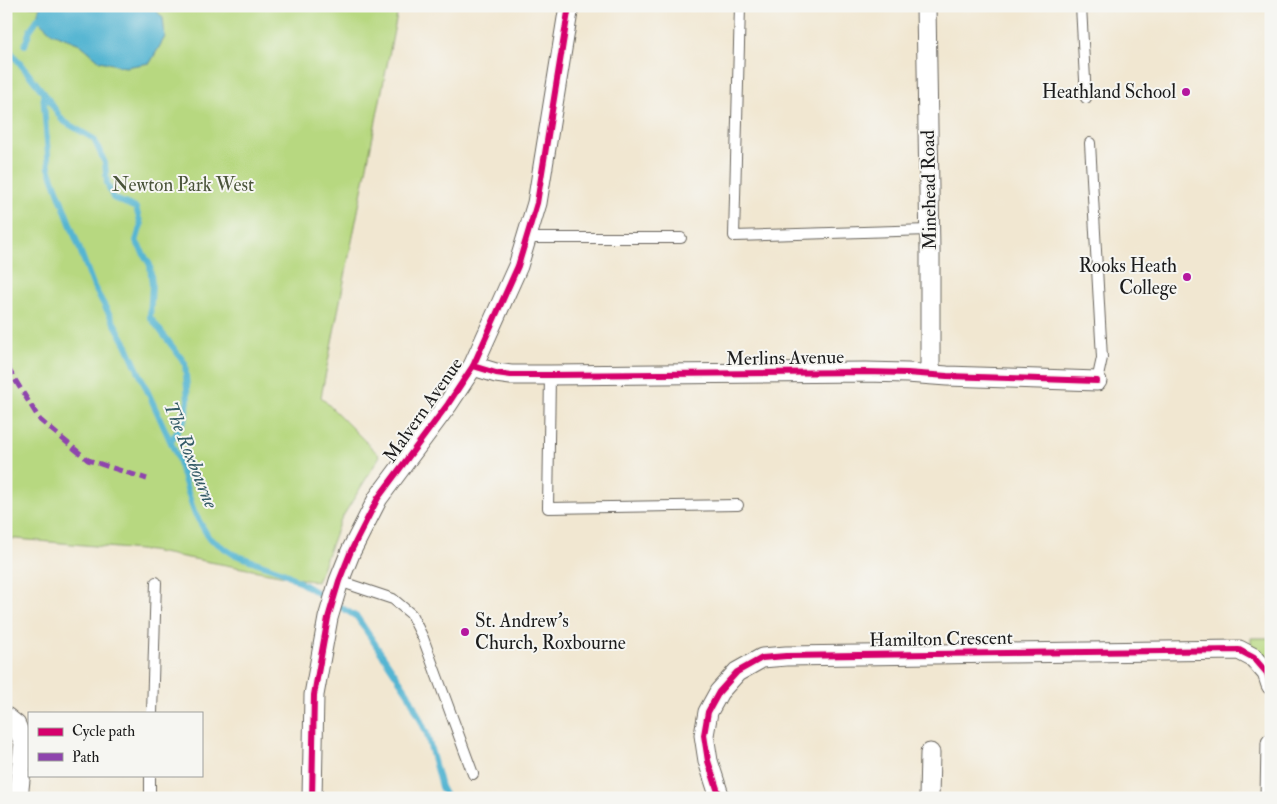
<svg xmlns="http://www.w3.org/2000/svg" width="1277" height="804" viewBox="0 0 1277 804" font-family="'IM FELL Double Pica',serif">
  <style>
    .green { fill: #b7d880; stroke: #6a7a4e }
    .water { fill: #54b5d2; stroke: #386877 }
    .lines { fill: none; stroke-linecap: round; stroke-linejoin: round }
    .stream { stroke: #54b5d2; stroke-width: 6 }
    .lane-casing { stroke: #67635b; stroke-width: 12 }
    .street-casing { stroke: #67635b; stroke-width: 21 }
    .lane { stroke: #fff; stroke-width: 10 }
    .street { stroke: #fff; stroke-width: 19 }
    .quiet { stroke: #8e44ad; stroke-width: 5; stroke-dasharray: 10 5; stroke-linecap: butt }
    .cycleway-casing { stroke: #f6f6f2; stroke-width: 9 }
    .cycleway { stroke: #d6006c; stroke-width: 6 }
    .poi-dot { fill: #b5179e; stroke: #f6f6f2; stroke-width: 2 }
    .labels { text-anchor: middle; dominant-baseline: central; stroke-width: 4; stroke-linejoin: round; paint-order: stroke }
    .poi-label { font-size: 19px; fill: #1c1c1c; stroke: #f6f6f2; text-anchor: end }
    .park-label { font-size: 19px; fill: #4a543a; stroke: #f6f6f2 }
    .street-label { font-size: 19px; fill: #1c1c1c; stroke: #f6f6f2 }
    .water-label { font-size: 20px; font-style: italic; fill: #325965; stroke: #f6f6f2 }
  </style>
  <rect width="100%" height="100%" fill="#f6f6f2"/>
  <filter id="ink" filterUnits="userSpaceOnUse"><feTurbulence type="fractalNoise" baseFrequency=".02" numOctaves="2"/><feDisplacementMap in="SourceGraphic" scale="10" xChannelSelector="R" yChannelSelector="G"/><feConvolveMatrix kernelMatrix="1 2 1 2 8 2 1 2 1" color-interpolation-filters="sRGB"/></filter>
  <filter id="wash" filterUnits="userSpaceOnUse"><feTurbulence type="fractalNoise" baseFrequency=".0096" numOctaves="4" result="noise"/><feDisplacementMap in="SourceGraphic" scale="20" xChannelSelector="R" yChannelSelector="G"/><feGaussianBlur stdDeviation="1.12" result="paint"/><feColorMatrix in="noise" values="0 0 0 0 0 0 0 0 0 0 0 0 0 0 0 0 0 1.4 0 .05"/><feComposite in="paint" operator="in"/></filter>
  <g filter="url(#wash)">
    <rect width="100%" height="100%" fill="#f1e7d1"/>
    <g class="green">
      <polygon points="6,6 361,6 398,10 321,397 380,456 340,521 317,582 151,551 6,538"/>
      <polygon points="1251,638 1271,638 1271,671 1251,652"/>
    </g>
    <polygon class="water" points="40,6 152,6 163,18 165,37 150,63 125,67 100,61 80,44 52,33 39,21 38,13"/>
    <g class="lines">
      <g class="stream">
        <polyline points="25,45 30,30 39,17"/>
        <polyline points="6,46 43,92 49,168 94,287 126,344 177,456 194,512 209,538 233,554 283,572 357,617 408,693 427,734 441,787 447,798"/>
        <polyline points="44,93 63,121 94,139 105,163 107,183 113,198 136,208 141,225 136,241 150,265 152,285 150,317 185,363 188,400 185,419 171,441"/>
      </g>
    </g>
  </g>
  <g filter="url(#ink)">
    <g class="lines">
      <defs>
        <g id="lane">
          <polyline points="740,6 734,236 929,230"/>
          <polyline points="1081,6 1086,98"/>
          <polyline points="1090,143 1102,358 1097,381"/>
          <polyline points="526,238 681,238"/>
          <polyline points="550,375 548,508 738,505"/>
          <polyline points="339,581 393,599 411,614 423,638 473,774"/>
          <polyline points="152,713 156,582"/>
          <polyline points="150,798 150,775"/>
        </g>
        <g id="street">
          <polyline points="926,6 930,251 930,374"/>
          <polyline points="473,366 496,373 511,375 550,375 866,372 907,373 947,376 1097,381"/>
          <polyline points="6,717 16,725 24,743 18,798"/>
          <polyline points="312,798 314,695 328,618 339,581 351,551 378,498 448,404 473,366 518,266 537,203 569,6"/>
          <polyline points="720,798 708,761 704,735 708,712 719,692 737,672 762,658 786,656 1239,650 1254,658 1267,673 1271,685"/>
          <polyline points="929,798 930,753"/>
          <polyline points="1270,798 1271,743"/>
        </g>
      </defs>
      <use href="#lane" class="lane-casing"/>
      <use href="#street" class="street-casing"/>
      <use href="#lane" class="lane"/>
      <use href="#street" class="street"/>
      <polyline class="quiet" points="6,352 9,370 40,420 88,460 147,479"/>
      <defs>
        <g id="cycleway">
          <polyline points="473,366 496,373 511,375 550,375 866,372 907,373 947,376 1097,381"/>
          <polyline points="312,798 314,695 328,618 339,581 351,551 378,498 448,404 473,366 518,266 537,203 569,6"/>
          <polyline points="720,798 708,761 704,735 708,712 719,692 737,672 762,658 786,656 1239,650 1254,658 1267,673 1271,685"/>
        </g>
      </defs>
      <use href="#cycleway" class="cycleway-casing"/>
      <use href="#cycleway" class="cycleway"/>
    </g>
  </g>
  <g class="poi-dot">
    <circle cx="1186" cy="92" r="5"/>
    <circle cx="1187" cy="277" r="5"/>
    <circle cx="465" cy="632" r="5"/>
  </g>
  <g class="labels">
    <g class="poi-label">
      <text x="1176" y="92">Heathland School</text>
      <text x="1177" y="266">Rooks Heath<tspan x="1177" dy="22">College</tspan></text>
      <text x="475" y="621" text-anchor="start">St. Andrew’s<tspan x="475" dy="22">Church, Roxbourne</tspan></text>
    </g>
    <g class="park-label">
      <text x="183" y="185">Newton Park West</text>
    </g>
    <g class="street-label">
      <text transform="translate(929 190) rotate(-91)">Minehead Road</text>
      <text transform="translate(785 358) rotate(-1)">Merlins Avenue</text>
      <text transform="translate(423 410) rotate(-55)">Malvern Avenue</text>
      <text transform="translate(941 639) rotate(-1)">Hamilton Crescent</text>
    </g>
    <g class="water-label">
      <text transform="translate(191 455) rotate(68)">The Roxbourne</text>
    </g>
  </g>
  <rect width="1277" height="804" fill="none" stroke="#f6f6f2" stroke-width="25"/>
  <rect x="28" y="712" width="175" height="65" fill="#f6f6f2" stroke="#9f9f9c"/>
  <rect x="38" y="728" width="25" height="8" fill="#d6006c" stroke="#9f9f9c"/>
  <text x="72" y="736" font-size="15" fill="#1c1c1c">Cycle path</text>
  <rect x="38" y="753" width="25" height="8" fill="#8e44ad" stroke="#9f9f9c"/>
  <text x="72" y="762" font-size="15" fill="#1c1c1c">Path</text>
</svg>
